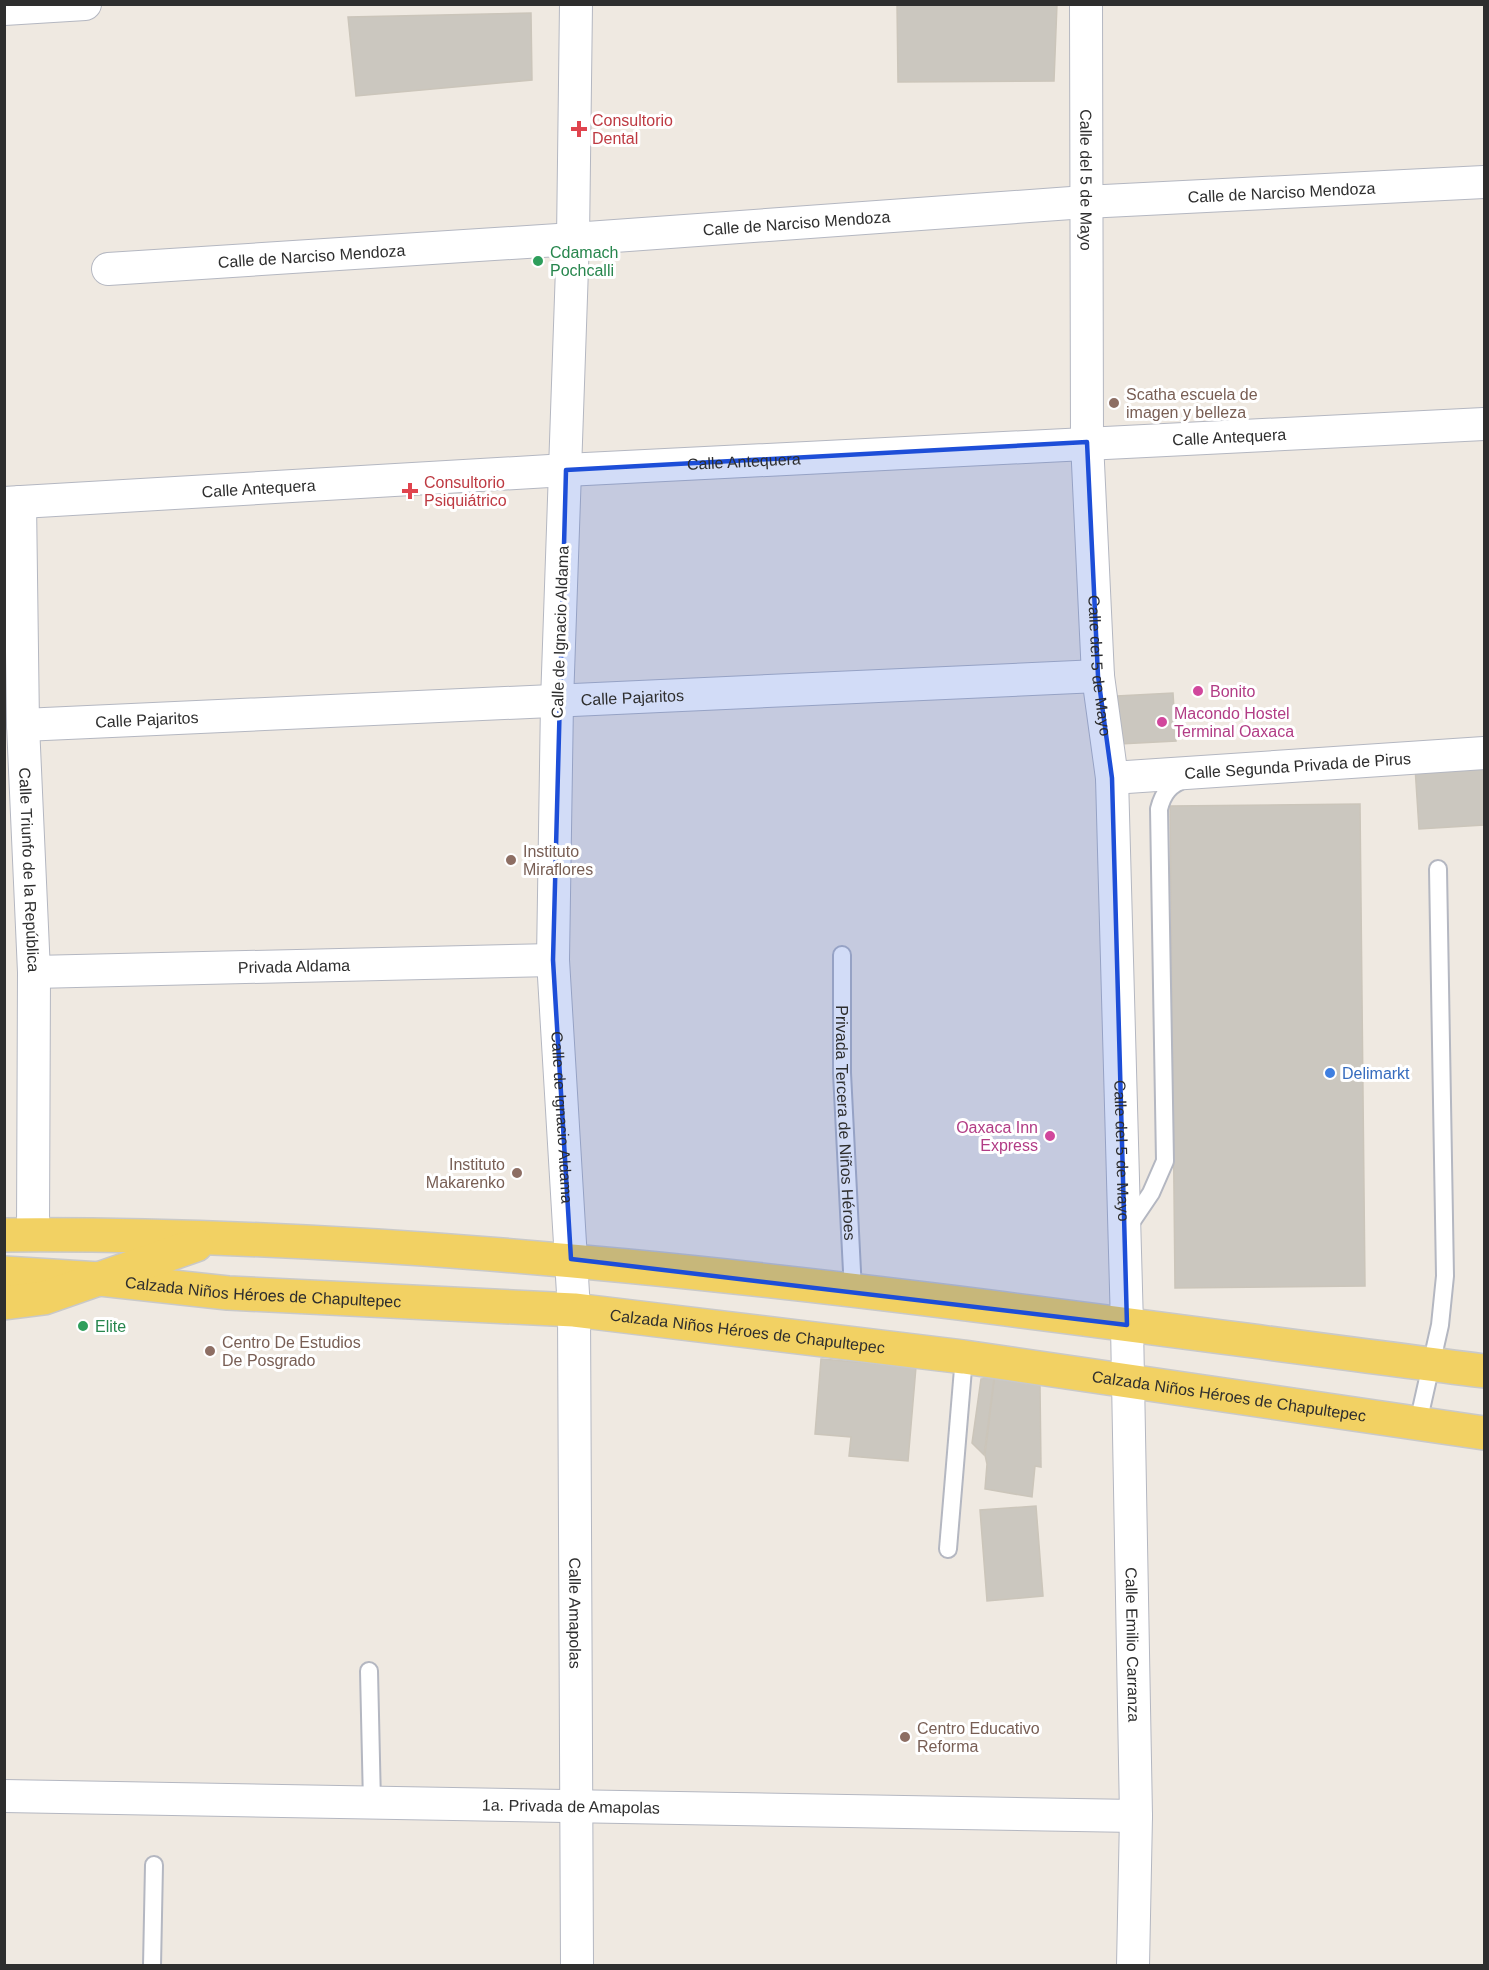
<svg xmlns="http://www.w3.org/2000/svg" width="1489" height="1970" viewBox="0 0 1489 1970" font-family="Arial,sans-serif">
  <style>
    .building { fill: #cbc7bf; stroke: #cbc5ba; stroke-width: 1.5 }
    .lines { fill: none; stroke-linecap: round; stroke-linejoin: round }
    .lane-casing { stroke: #b4b7c1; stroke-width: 20 }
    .street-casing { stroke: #b4b7c1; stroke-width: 34 }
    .primary-casing { stroke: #c9c9c9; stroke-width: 36 }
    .lane { stroke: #fff; stroke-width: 16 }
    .street { stroke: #fff; stroke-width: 32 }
    .primary { stroke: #f2d163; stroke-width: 33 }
    .marked { fill: #1d4ed8; fill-opacity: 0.2; stroke: #1d4ed8; stroke-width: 4.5; stroke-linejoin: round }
    .health-dot { fill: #e0444e; stroke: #fff; stroke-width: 2 }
    .leisure-dot { fill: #2e9e5b; stroke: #fff; stroke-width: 2 }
    .education-dot { fill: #8d6e63; stroke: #fff; stroke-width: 2 }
    .hotel-dot { fill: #d1479c; stroke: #fff; stroke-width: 2 }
    .shop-dot { fill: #3f7fe0; stroke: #fff; stroke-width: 2 }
    .labels { text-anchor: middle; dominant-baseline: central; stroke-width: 6; stroke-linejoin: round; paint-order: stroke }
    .health-label { font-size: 16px; fill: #be3a42; stroke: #fff; text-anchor: start }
    .street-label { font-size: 16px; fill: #2e2e2e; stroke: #fff }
    .leisure-label { font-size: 16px; fill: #27864d; stroke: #fff; text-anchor: start }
    .education-label { font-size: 16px; fill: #785e54; stroke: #fff; text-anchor: start }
    .hotel-label { font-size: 16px; fill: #b23c85; stroke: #fff; text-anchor: start }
    .shop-label { font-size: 16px; fill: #366cbe; stroke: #fff; text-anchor: start }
  </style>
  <rect width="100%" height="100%" fill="#efe9e1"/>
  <g class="building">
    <polygon points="897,4 1057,4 1054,81 898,82"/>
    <polygon points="531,13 532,80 356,96 348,17"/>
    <polygon points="1173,693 1176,741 1120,744 1117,696"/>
    <polygon points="1484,762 1484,825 1419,829 1415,767"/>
    <polygon points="1360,804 1365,1286 1175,1288 1170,806"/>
    <polygon points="821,1359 916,1367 908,1461 849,1456 851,1437 815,1434"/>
    <polygon points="995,1374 1040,1385 1041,1467 1035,1466 1032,1497 985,1489 987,1464 985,1455"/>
    <polygon points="994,1378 984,1455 972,1443 981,1379"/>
    <polygon points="1036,1506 1043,1596 987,1601 980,1510"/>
  </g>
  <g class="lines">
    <defs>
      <g id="lane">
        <path id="s1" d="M842,955V1073L853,1291"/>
        <path d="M1128,1227L1151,1193L1165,1161L1159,809C1163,793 1170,784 1186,779"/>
        <polyline points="1418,1423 1440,1325 1445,1276 1438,869"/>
        <polyline points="948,1549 964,1357"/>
        <polyline points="369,1671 372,1803"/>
        <polyline points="152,1966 154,1865"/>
      </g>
      <g id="street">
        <path id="s2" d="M576,4L573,239L557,702L553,960L574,1310L577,1966"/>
        <path id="s3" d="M1086,4L1087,442L1098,676L1112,778L1127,1325L1136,1816L1133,1966"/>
        <polyline points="4,9 85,4"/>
        <path id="s4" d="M108,269L573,239L1085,202L1484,182"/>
        <path id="s5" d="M20,502L23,725L34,972L33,1235"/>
        <path id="s6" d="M4,503L566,470L1484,424"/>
        <path id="s7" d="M23,725L1098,676"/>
        <path id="s8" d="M1112,778L1484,753"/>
        <path id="s9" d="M34,972L553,960"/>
        <path id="s10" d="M4,1796L1136,1816"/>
      </g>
      <g id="primary">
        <path d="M4,1235C501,1231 993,1309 1484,1371"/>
        <path id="s11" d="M4,1273L100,1279L228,1293L574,1310L964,1357L1484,1433"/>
        <polyline points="4,1303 44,1298 196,1245"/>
      </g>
    </defs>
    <use href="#lane" class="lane-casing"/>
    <use href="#street" class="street-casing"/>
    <use href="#primary" class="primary-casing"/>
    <use href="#lane" class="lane"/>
    <use href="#street" class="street"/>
    <use href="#primary" class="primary"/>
  </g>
  <path class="marked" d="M1087,442L1098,676L1112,778L1127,1325L571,1259L553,960L566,470Z"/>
  <g class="health-dot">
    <path d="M576 120h6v6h6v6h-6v6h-6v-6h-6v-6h6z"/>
    <path d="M407 482h6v6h6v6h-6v6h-6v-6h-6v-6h6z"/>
  </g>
  <g class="leisure-dot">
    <circle cx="538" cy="261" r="6"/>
    <circle cx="83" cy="1326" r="6"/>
  </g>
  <g class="education-dot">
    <circle cx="1114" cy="403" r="6"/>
    <circle cx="511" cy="860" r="6"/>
    <circle cx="517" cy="1173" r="6"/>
    <circle cx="210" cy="1351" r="6"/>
    <circle cx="905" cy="1737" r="6"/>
  </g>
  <g class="hotel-dot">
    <circle cx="1198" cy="691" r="6"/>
    <circle cx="1162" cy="722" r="6"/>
    <circle cx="1050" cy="1136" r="6"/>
  </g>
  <circle class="shop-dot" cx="1330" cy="1073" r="6"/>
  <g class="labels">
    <g class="health-label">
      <text x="592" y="120">Consultorio<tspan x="592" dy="18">Dental</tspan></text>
      <text x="424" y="482">Consultorio<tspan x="424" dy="18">Psiquiátrico</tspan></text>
    </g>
    <g class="street-label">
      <text stroke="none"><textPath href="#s3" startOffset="176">Calle del 5 de Mayo</textPath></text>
      <text stroke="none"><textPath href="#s4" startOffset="1176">Calle de Narciso Mendoza</textPath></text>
      <text stroke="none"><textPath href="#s4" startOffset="690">Calle de Narciso Mendoza</textPath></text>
      <text stroke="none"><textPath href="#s4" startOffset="204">Calle de Narciso Mendoza</textPath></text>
      <text stroke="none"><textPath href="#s6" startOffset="1227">Calle Antequera</textPath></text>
      <text stroke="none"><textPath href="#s6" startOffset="741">Calle Antequera</textPath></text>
      <text stroke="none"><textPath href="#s6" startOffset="255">Calle Antequera</textPath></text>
      <text transform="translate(560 632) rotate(-88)">Calle de Ignacio Aldama</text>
      <text stroke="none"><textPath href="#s3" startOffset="662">Calle del 5 de Mayo</textPath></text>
      <text stroke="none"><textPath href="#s7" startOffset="610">Calle Pajaritos</textPath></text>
      <text stroke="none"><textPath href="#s7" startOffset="124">Calle Pajaritos</textPath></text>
      <text stroke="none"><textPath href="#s8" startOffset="186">Calle Segunda Privada de Pirus</textPath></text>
      <text stroke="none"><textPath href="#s5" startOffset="368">Calle Triunfo de la República</textPath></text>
      <text stroke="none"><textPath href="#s9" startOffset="260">Privada Aldama</textPath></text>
      <text stroke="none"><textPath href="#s2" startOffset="1114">Calle de Ignacio Aldama</textPath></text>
      <text stroke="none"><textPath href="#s1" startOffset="168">Privada Tercera de Niños Héroes</textPath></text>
      <text stroke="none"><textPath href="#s3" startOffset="1148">Calle del 5 de Mayo</textPath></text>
      <text stroke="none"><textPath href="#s11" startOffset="260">Calzada Niños Héroes de Chapultepec</textPath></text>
      <text stroke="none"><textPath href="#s11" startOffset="746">Calzada Niños Héroes de Chapultepec</textPath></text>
      <text stroke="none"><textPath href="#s11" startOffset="1232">Calzada Niños Héroes de Chapultepec</textPath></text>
      <text stroke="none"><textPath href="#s2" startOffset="1610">Calle Amapolas</textPath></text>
      <text stroke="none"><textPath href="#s3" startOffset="1642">Calle Emilio Carranza</textPath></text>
      <text stroke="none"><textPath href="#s10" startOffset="567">1a. Privada de Amapolas</textPath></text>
    </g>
    <g class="leisure-label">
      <text x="550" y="252">Cdamach<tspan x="550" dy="18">Pochcalli</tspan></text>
      <text x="95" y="1326">Elite</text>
    </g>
    <g class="education-label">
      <text x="1126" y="394">Scatha escuela de<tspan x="1126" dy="18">imagen y belleza</tspan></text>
      <text x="523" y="851">Instituto<tspan x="523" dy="18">Miraflores</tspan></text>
      <text x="505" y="1164" text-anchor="end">Instituto<tspan x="505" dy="18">Makarenko</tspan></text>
      <text x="222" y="1342">Centro De Estudios<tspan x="222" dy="18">De Posgrado</tspan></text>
      <text x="917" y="1728">Centro Educativo<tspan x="917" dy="18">Reforma</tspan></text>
    </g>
    <g class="hotel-label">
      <text x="1210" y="691">Bonito</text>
      <text x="1174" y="713">Macondo Hostel<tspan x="1174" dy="18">Terminal Oaxaca</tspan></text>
      <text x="1038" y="1127" text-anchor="end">Oaxaca Inn<tspan x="1038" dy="18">Express</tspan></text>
    </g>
    <g class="shop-label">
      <text x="1342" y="1073">Delimarkt</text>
    </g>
  </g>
  <rect width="1489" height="1970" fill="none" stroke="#2e2e2e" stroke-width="12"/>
</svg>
